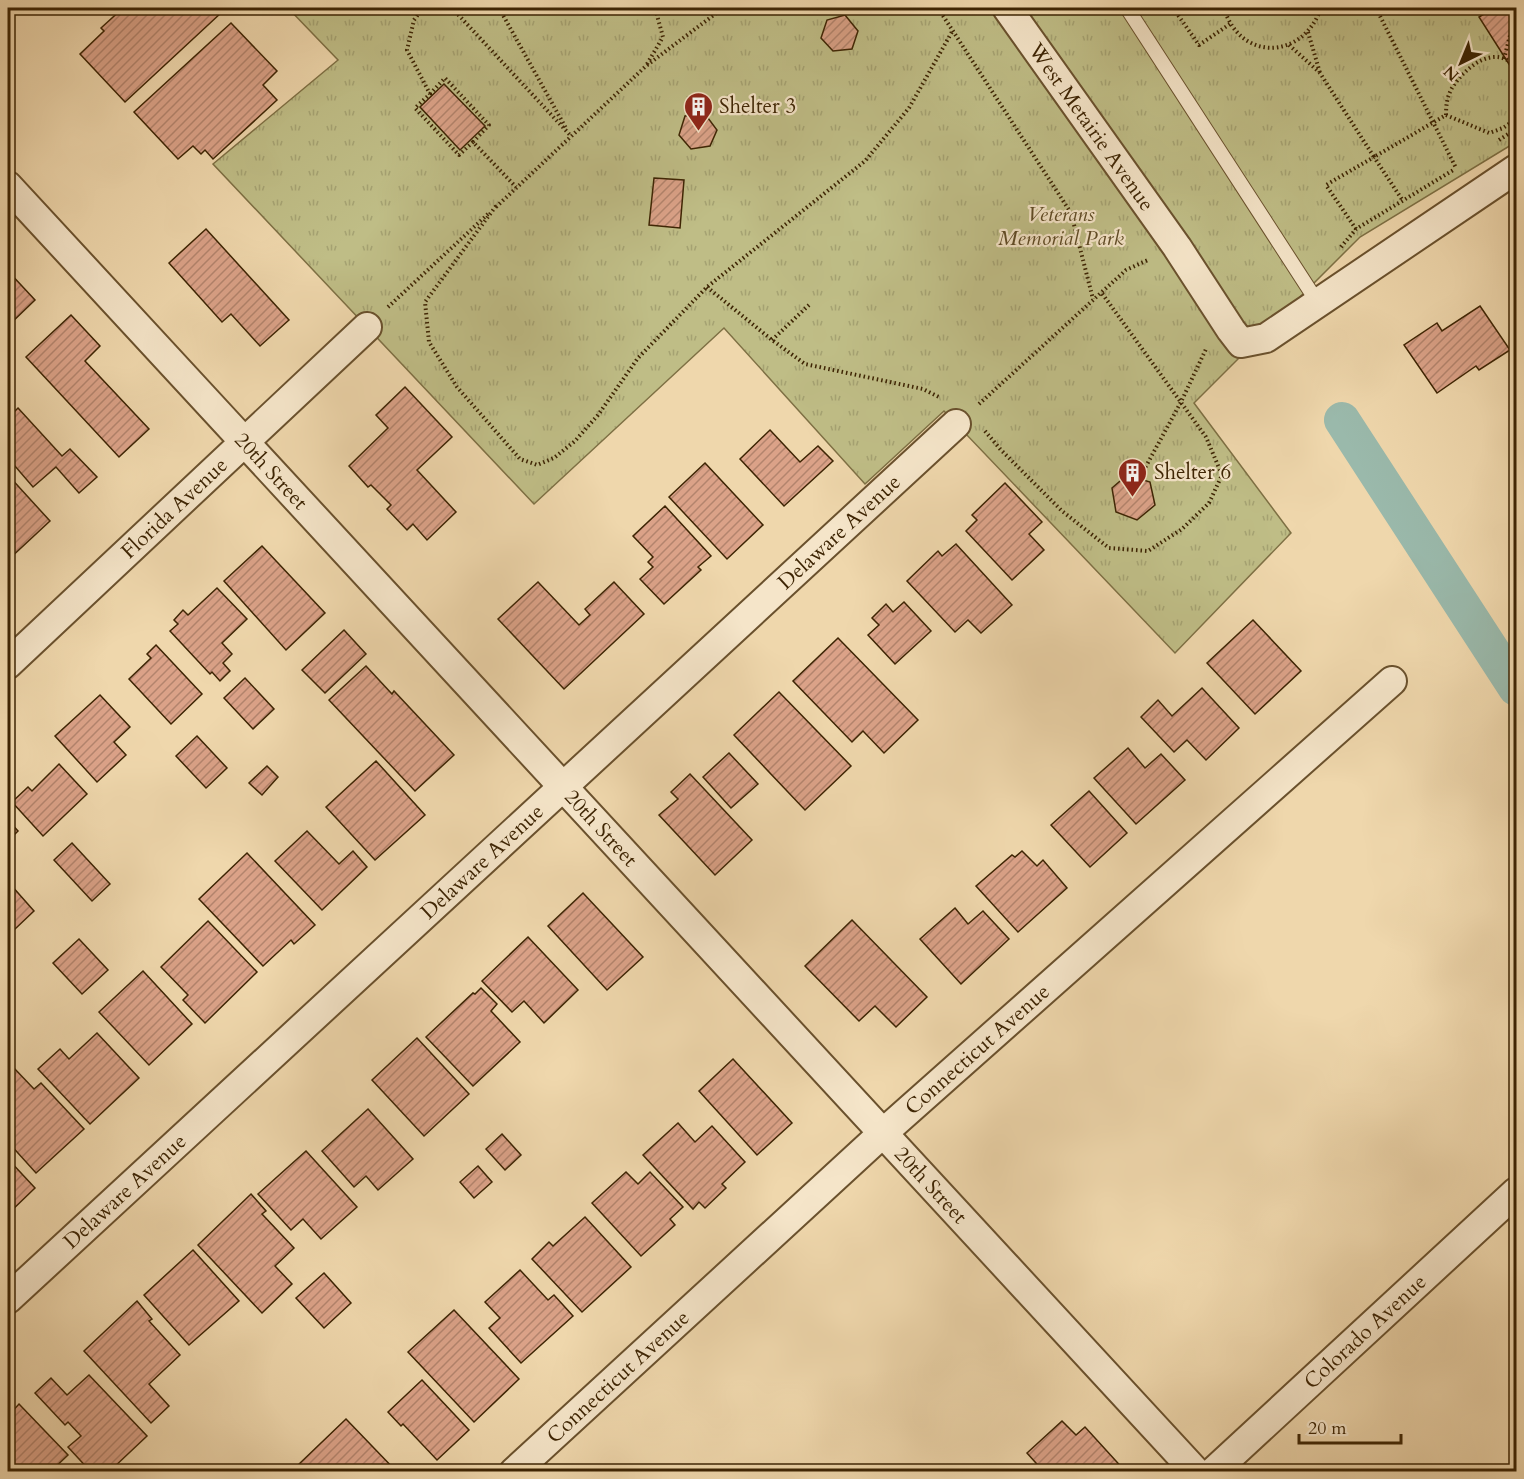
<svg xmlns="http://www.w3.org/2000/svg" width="1524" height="1479" viewBox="0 0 1524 1479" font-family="Cardo,serif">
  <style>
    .park { fill: url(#park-tufts); stroke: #7e7044; stroke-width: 1.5 }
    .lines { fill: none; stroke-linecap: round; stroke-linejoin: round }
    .canal { stroke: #9ab9ab; stroke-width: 36 }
    .building { fill: url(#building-hatch); stroke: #3d2403; stroke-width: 1.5 }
    .lane-casing { stroke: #6a512d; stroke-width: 16 }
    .street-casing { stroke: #6a512d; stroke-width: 32 }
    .path { stroke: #3d2403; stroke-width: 4; stroke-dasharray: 1.5 3; stroke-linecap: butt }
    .lane { stroke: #f5e5c9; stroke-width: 14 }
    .street { stroke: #f5e5c9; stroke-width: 28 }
    .labels { text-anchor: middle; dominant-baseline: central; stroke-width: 4.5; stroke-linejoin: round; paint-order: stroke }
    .poi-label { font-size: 21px; fill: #3d2403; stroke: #f5e5c9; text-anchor: start }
    .street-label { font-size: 21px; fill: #3d2403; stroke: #f5e5c9 }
    .park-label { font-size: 21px; font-style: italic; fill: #5e4a24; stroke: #f5e5c9 }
  </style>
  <defs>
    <pattern id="park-tufts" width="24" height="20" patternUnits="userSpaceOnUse" patternTransform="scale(1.5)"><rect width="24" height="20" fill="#bfbd86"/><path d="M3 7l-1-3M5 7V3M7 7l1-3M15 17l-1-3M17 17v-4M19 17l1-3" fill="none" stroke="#a5a272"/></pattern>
    <pattern id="building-hatch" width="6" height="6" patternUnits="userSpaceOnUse" patternTransform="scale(1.5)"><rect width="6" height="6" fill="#dba288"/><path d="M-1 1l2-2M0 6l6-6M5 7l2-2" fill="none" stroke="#b3846d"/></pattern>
  </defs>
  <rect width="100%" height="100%" fill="#efd7ac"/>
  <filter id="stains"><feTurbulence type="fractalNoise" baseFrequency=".00333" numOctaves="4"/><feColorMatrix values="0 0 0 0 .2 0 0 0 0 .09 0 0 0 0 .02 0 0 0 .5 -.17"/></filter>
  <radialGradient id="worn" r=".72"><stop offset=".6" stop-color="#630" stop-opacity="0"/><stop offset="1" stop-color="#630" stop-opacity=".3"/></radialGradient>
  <polygon class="park" points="288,8 1516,8 1516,142 1360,237 1194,403 1291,533 1175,653 944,411 865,484 724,328 534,504 213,164 338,60"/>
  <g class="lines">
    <polyline class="canal" points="1342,420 1516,688"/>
  </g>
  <g class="building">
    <polygon points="123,8 218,8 222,12 125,102 80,54 104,31 101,28"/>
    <polygon points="1494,8 1516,8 1516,71 1514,72 1479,17"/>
    <polygon points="845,15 858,31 852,49 833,51 821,38 827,20"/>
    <polygon points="231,23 277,71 263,85 277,100 213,159 205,150 201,154 193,146 178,159 134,112"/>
    <polygon points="444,84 485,126 460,150 420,107"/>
    <polygon points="705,114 717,130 710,146 691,149 679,135 685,116"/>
    <polygon points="654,178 684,180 680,228 649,225"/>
    <polygon points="206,229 289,320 260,346 231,314 222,322 169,263"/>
    <polygon points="8,271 35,300 8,326"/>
    <polygon points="1480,306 1510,350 1479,370 1476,366 1437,393 1404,345 1437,323 1442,331"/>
    <polygon points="71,315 100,346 85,361 149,429 119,457 26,357"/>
    <polygon points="405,387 452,437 417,470 456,512 427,540 413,524 407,530 387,509 391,505 371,485 368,487 349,466 388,428 376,415"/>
    <polygon points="18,408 62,456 70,449 97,477 79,493 56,467 33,487 8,458 8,418"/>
    <polygon points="770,430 800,462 818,446 833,461 784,506 740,459"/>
    <polygon points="705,463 763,525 727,559 669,497"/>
    <polygon points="8,475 50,521 8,560"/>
    <polygon points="1127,475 1150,482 1155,505 1137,520 1116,512 1112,488"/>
    <polygon points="1005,483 1042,522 1029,534 1044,550 1012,580 966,531 977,520 972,515"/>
    <polygon points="665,506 711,556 698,567 701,570 664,604 640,579 653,567 648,562 653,557 633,536"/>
    <polygon points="956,544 1012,605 981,633 968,620 955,632 907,581 938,551 942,556"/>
    <polygon points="262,546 325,613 286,650 224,581"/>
    <polygon points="538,582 579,625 590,615 585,609 614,582 644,614 564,689 498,619"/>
    <polygon points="217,588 247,619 222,643 232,654 223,663 230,671 220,681 212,672 210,674 170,631 178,624 174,620 183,610 188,615"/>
    <polygon points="904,602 931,631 895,664 868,635 879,625 872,618 886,604 893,612"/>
    <polygon points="1253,620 1301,671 1255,714 1207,663"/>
    <polygon points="344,630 366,654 325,693 302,670"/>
    <polygon points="838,638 918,720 884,753 863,731 852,742 793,681"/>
    <polygon points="156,645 202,694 171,724 129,679 151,658 147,654"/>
    <polygon points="366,666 392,694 394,691 454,755 415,791 329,700"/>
    <polygon points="245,678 274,709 253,729 224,698"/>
    <polygon points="1202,688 1239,728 1206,760 1187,740 1174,752 1141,717 1158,700 1172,716"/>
    <polygon points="779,692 851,766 805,810 734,735"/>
    <polygon points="100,695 130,727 114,742 126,755 97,782 55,736"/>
    <polygon points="197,736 227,768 206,788 176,756"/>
    <polygon points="1128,748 1145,768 1161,754 1185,780 1136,824 1094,778"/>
    <polygon points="729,753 758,784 731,808 703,777"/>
    <polygon points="376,761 425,815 375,860 326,807"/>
    <polygon points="59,764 87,794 43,836 12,802 28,787 32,791"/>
    <polygon points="267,766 278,777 262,795 249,783"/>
    <polygon points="690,774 752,840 715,875 659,815 678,799 671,792"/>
    <polygon points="1089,791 1127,833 1090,867 1051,825"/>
    <polygon points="8,820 18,831 8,841"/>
    <polygon points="307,831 339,864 353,851 367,867 322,910 275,861"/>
    <polygon points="72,843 110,884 92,901 54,860"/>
    <polygon points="1022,851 1037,866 1043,860 1067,888 1018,932 976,886 1012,855 1015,857"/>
    <polygon points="247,853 315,925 294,944 291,940 263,966 199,899"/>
    <polygon points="11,885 34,911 14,930 8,923 8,888"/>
    <polygon points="583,893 643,957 607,990 548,926"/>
    <polygon points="955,908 968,924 983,911 1009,939 961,984 920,939"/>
    <polygon points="852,920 927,997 896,1027 875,1006 859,1021 805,966"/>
    <polygon points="208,921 257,972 205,1023 183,1000 188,995 161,967"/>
    <polygon points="528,937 578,990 544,1023 524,1001 512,1012 482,981"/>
    <polygon points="79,939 108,970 82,994 53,963"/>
    <polygon points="143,971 192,1024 149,1065 99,1012"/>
    <polygon points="481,988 497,1004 491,1011 520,1042 473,1086 426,1037 473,993 475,994"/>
    <polygon points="97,1033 139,1078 90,1124 38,1069 60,1049 69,1059"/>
    <polygon points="417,1038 469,1094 424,1136 372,1080"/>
    <polygon points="733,1059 792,1123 757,1155 699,1091"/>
    <polygon points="13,1067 34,1089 41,1083 84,1129 36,1173 8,1142 8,1072"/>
    <polygon points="368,1109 413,1159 378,1190 366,1176 354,1187 322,1151"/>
    <polygon points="678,1123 695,1142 712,1126 745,1162 722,1184 726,1188 705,1208 699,1202 693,1209 643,1155"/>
    <polygon points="502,1134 521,1155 505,1170 486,1149"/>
    <polygon points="306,1151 357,1207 321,1239 303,1219 291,1230 258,1194"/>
    <polygon points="8,1159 35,1188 8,1214"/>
    <polygon points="478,1166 492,1182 474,1198 460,1182"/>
    <polygon points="626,1172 638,1184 650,1172 683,1207 670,1219 675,1225 641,1256 592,1203"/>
    <polygon points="251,1194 266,1211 262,1214 294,1248 275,1266 292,1284 262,1313 198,1245"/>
    <polygon points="585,1217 631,1267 582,1312 532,1259 549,1242 553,1246"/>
    <polygon points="193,1250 239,1301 189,1345 144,1295"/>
    <polygon points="520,1270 548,1300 554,1295 573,1316 521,1363 489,1328 500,1318 485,1302"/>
    <polygon points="324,1273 351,1303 324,1328 296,1298"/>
    <polygon points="137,1301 152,1319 149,1321 180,1355 149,1384 169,1406 151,1423 84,1351"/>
    <polygon points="454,1310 519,1379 474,1422 408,1352"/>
    <polygon points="89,1375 147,1436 112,1469 109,1466 103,1472 91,1472 68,1447 81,1436 68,1422 65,1425 35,1393 51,1378 67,1395"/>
    <polygon points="422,1380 469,1430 437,1460 403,1424 401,1426 388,1412"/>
    <polygon points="19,1404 68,1455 50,1472 8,1472 8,1416"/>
    <polygon points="346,1419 397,1472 304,1472 298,1465"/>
    <polygon points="1062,1421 1076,1435 1085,1427 1126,1472 1044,1472 1027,1453"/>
  </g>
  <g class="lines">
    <defs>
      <polyline id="lane" points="1127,8 1318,303"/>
      <g id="street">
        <path id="s1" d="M1007,8L1177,247L1231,330L1241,343L1266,338L1516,169"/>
        <path id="s2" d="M8,186L1196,1472"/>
        <path id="s3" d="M8,664L367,327"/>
        <path id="s4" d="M8,1299L956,424"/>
        <path id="s5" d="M514,1472L883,1133L1392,681"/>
        <path id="s6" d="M1213,1472L1516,1192"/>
      </g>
    </defs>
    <use href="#lane" class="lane-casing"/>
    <use href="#street" class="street-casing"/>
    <g class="path">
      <polyline points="423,8 414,20 407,50 430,94 415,108 459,155 473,142 516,187"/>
      <polyline points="452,8 571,136"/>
      <polyline points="499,8 567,130"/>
      <polyline points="938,8 1071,213 1093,299"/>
      <polyline points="1173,8 1199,45 1230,24"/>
      <path d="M1224,8C1240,62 1303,60 1321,8"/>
      <polyline points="1376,8 1456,168"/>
      <polyline points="1308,32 1320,73"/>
      <polyline points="1289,45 1320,73 1374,157 1446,115"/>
      <polyline points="1504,59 1516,12"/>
      <polyline points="647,64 663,37 655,8"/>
      <polyline points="430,94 445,78 489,125 473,142"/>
      <path d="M1446,115C1446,105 1447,97 1452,88C1465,67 1496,42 1516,68"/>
      <polyline points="1446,115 1489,133 1503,128 1516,119"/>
      <polyline points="1499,140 1516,129"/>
      <polyline points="496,206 425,302 429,342 457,387 520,459 537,465 554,458 575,441 598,415 638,358 707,287 865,161 909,108 953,30"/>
      <polyline points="496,207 646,66 723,8"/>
      <polyline points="1356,229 1326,185 1374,157 1403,201"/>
      <polyline points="1341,247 1356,229 1455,169"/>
      <polyline points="707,287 772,340 805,364 923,389 939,397"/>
      <polyline points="388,307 488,214"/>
      <polyline points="772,340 809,305"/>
      <polyline points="979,404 1126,270 1148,260"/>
      <polyline points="985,431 1001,450 1062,511 1109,548 1148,551 1182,529 1209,503 1222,475 1206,437 1101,292"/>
      <polyline points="1139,479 1181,402 1206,349"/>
    </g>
    <use href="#lane" class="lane"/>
    <use href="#street" class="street"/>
  </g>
  <defs>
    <symbol id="building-pin" viewBox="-11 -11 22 30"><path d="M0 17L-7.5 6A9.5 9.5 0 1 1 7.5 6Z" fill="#8f2418" stroke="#f5e5c9"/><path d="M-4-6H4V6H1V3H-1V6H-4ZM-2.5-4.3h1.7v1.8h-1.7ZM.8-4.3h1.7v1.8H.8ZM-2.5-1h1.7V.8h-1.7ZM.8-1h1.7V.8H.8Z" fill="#fff"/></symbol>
  </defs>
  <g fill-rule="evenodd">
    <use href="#building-pin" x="682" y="90" width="33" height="45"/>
    <use href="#building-pin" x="1116" y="456" width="33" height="45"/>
  </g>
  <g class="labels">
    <g class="poi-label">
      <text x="719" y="106">Shelter 3</text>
      <text x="1154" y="472">Shelter 6</text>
    </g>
    <g class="street-label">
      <text stroke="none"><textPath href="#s1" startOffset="146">West Metairie Avenue</textPath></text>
      <text stroke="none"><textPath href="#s2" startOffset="388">20th Street</textPath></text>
      <text stroke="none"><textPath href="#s3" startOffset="228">Florida Avenue</textPath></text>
      <text stroke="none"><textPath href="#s4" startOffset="1131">Delaware Avenue</textPath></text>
      <text stroke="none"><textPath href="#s2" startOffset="874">20th Street</textPath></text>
      <text stroke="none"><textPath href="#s4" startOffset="645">Delaware Avenue</textPath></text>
      <text stroke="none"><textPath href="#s5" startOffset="627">Connecticut Avenue</textPath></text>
      <text stroke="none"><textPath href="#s2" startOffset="1360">20th Street</textPath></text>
      <text stroke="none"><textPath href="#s4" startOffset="159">Delaware Avenue</textPath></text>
      <text stroke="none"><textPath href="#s6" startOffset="207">Colorado Avenue</textPath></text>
      <text stroke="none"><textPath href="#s5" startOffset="141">Connecticut Avenue</textPath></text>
    </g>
    <g class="park-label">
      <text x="1061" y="214">Veterans<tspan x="1061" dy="24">Memorial Park</tspan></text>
    </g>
  </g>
  <rect width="1524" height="1479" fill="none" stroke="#efd7ac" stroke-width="30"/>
  <rect x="9" y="9" width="1506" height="1461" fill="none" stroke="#3d2403" stroke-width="3"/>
  <rect x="15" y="15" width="1494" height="1449" fill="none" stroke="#3d2403" stroke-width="1.5"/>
  <g transform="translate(1461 63) rotate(223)" stroke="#f5e5c9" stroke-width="4.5" paint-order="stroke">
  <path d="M0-4.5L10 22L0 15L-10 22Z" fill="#3d2403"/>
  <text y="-9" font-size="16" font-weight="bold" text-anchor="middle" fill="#3d2403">N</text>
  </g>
  <path d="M1299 1434v9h102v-9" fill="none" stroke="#3d2403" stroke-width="3"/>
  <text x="1308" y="1434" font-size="18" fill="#3d2403" stroke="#f5e5c9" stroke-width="4.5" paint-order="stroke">20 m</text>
  <rect width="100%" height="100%" filter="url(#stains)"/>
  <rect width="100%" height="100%" fill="url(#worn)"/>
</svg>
